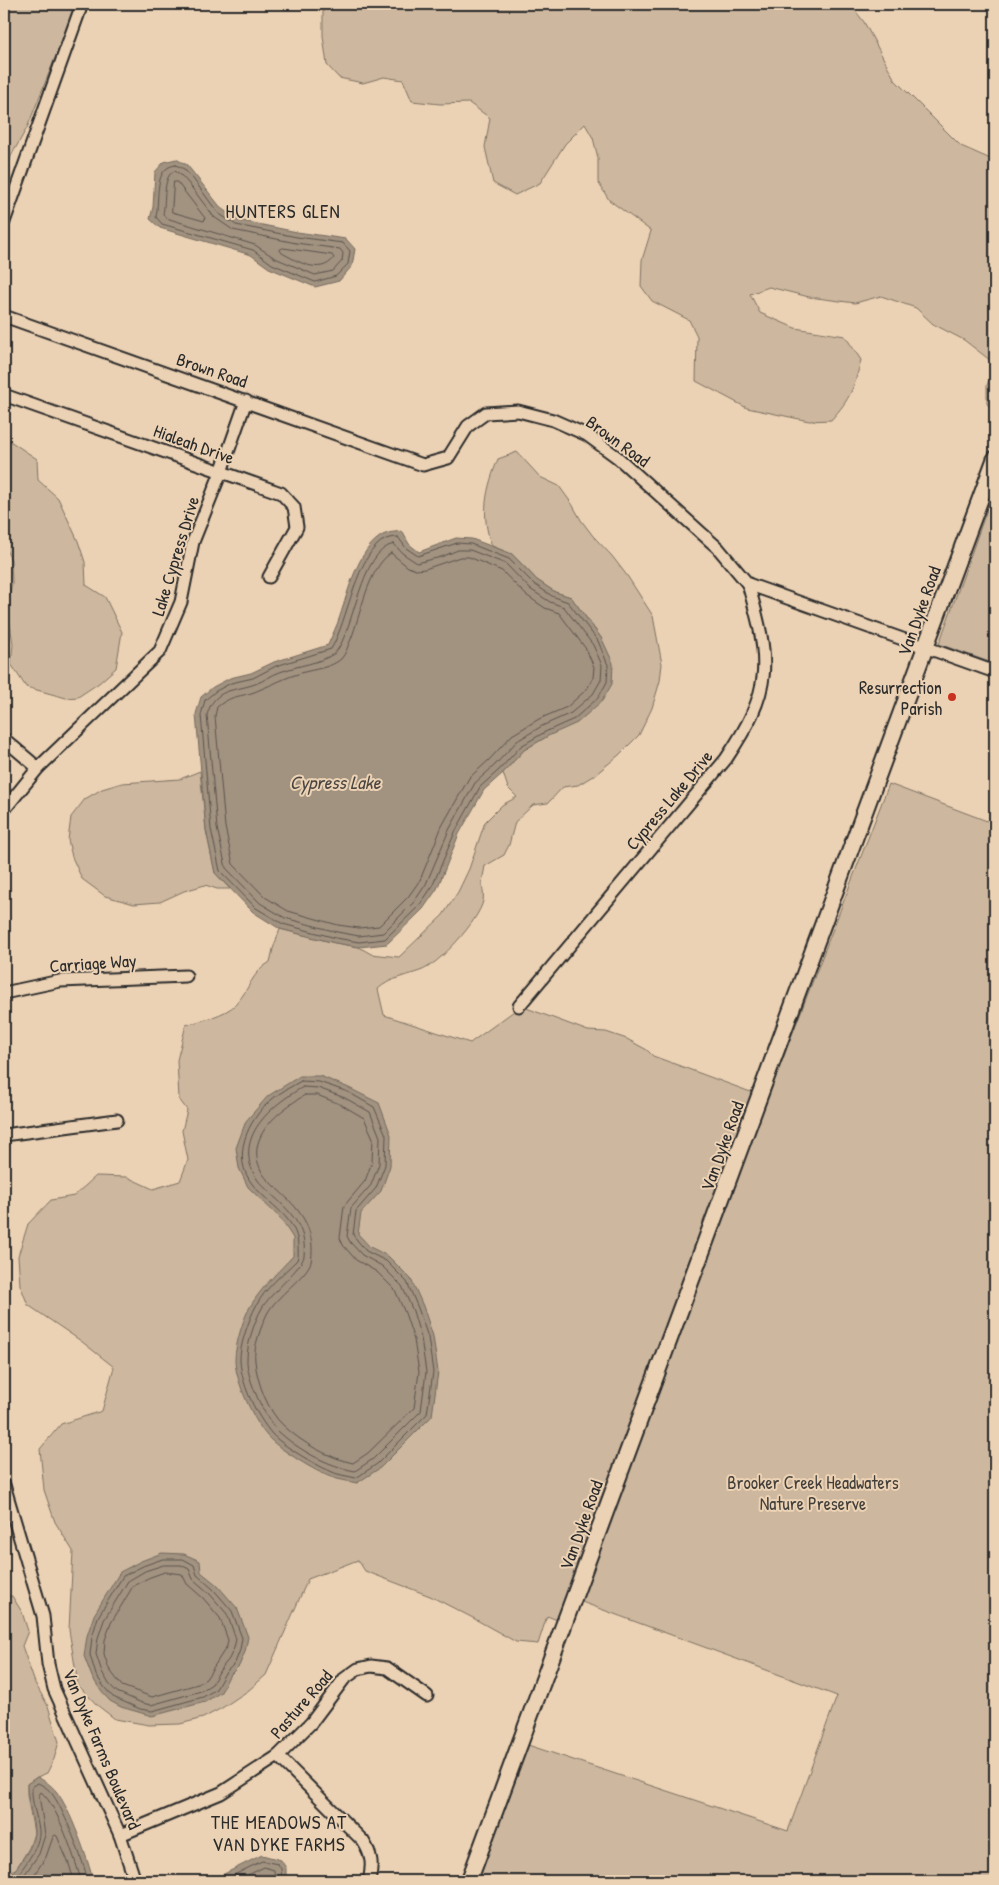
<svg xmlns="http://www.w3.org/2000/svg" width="999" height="1885" viewBox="0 0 999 1885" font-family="'Patrick Hand',sans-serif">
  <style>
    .green { fill: #cdb79e; stroke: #7c7164 }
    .water { fill: #a29280; stroke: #72695e }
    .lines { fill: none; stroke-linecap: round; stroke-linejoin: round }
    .shore { stroke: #5b544d; stroke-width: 1 }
    .minor-casing { stroke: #2b2b2b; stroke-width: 15 }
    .major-casing { stroke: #2b2b2b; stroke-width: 19 }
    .minor { stroke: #ecd2b4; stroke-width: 11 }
    .major { stroke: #ecd2b4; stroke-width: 15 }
    .poi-dot { fill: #c8321e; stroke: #ecd2b4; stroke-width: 2 }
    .labels { text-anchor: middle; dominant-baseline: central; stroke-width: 4; stroke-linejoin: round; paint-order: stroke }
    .street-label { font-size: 18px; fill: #2b2b2b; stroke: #ecd2b4 }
    .poi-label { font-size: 18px; fill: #2b2b2b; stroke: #ecd2b4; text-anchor: end }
    .park-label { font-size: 18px; fill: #43403c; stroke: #ecd2b4 }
    .neighbourhood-label { font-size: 19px; letter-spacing: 1px; fill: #2b2b2b; stroke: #ecd2b4 }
    .water-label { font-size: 19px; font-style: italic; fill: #494540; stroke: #ecd2b4 }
  </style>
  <rect width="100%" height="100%" fill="#ecd2b4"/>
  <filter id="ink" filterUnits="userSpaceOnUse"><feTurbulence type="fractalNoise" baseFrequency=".02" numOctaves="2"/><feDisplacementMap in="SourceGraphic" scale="10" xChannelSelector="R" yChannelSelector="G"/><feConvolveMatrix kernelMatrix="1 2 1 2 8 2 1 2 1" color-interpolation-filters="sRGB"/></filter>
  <g filter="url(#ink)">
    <g class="green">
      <polygon points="4,4 75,4 67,28 27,128 11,156 4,185"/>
      <path d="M323,4H850L864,22L895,80L961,146L995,161V364L964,340L933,324L916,308L881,296L855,303L809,297L769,287L750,294L760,313L795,328L845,336L861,360C854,388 851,398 831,420L809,421L747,408L696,381L697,336L689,320L652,301L641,286L642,260L651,231L609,200L598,182V158L593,138L585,124L565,144L540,183L515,195L493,183L485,147L490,118L469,103L440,104L412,101L403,80L384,77L363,83L339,78L327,65L323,36Z"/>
      <polygon points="995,366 995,409 994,411 987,404 987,385"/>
      <polygon points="4,437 37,459 38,480 58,498 78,541 85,562 86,585 105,597 122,632 116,668 99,683 78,697 66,698 26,687 11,664 13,644 7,605 12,583 11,560 4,546"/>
      <path d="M517,452L540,477L559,486L572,504L581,520L593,536L612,556L628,577L653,616L662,664L660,681L652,708L639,735L619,755L596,774L578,785L563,787L548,803L533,805L515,822L509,845L504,855L485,866C484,873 482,879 482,885C483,890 484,896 483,901C479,920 439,965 420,971C406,976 390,978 378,989L384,1015L470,1043L521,1006L588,1031L606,1032L627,1039L647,1050L653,1056L756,1094L560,1621L547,1616L538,1644L516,1642L473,1618L430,1596L365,1571L358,1560L308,1579L266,1675L249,1690L222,1708L203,1718L180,1724L149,1725L115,1719L97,1705L78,1685L69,1630L73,1551L55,1522L44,1490L40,1449L61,1424L102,1411L114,1367L81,1341L28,1305L20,1285L18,1256L28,1224L51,1200L74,1196L96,1176L127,1177L153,1189L180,1181L188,1160L182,1131L187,1110L179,1099L177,1060L186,1025C200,1021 226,1015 236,1004C250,989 251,973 270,962L273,949L280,929L335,943L359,947L371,954L399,957L443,915L458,892L469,869L485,822L502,805L517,797L508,788L503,773L524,750L548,736L602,639L571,597L555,592L537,580L512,554L492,546C480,515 486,489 498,459Z"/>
      <polygon points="995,487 995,664 939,644"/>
      <polygon points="200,771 206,830 215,873 230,889 217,889 205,885 184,891 160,902 134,904 105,896 82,879 72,857 68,840 71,817 85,799 102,789 122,783 180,779"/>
      <polygon points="889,784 995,824 995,1881 477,1881 525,1744 788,1831 837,1696 579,1601 731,1195 763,1102 766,1102"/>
      <polygon points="4,1596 12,1596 22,1612 28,1631 22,1646 35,1683 48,1706 59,1742 54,1759 47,1773 37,1777 27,1784 27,1795 34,1833 29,1848 16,1869 4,1873"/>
    </g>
    <g class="water">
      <polygon points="176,159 187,165 222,209 238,220 297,232 346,239 355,249 352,266 339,281 315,287 269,268 251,255 160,228 150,219 153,207 155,172 164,162"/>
      <path d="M402,531L409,544L419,552L456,538L472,539L512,554L537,580L555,592L571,597L602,639L613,663L612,684L602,701L577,723L548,736L524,750L503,773L484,790L459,834L437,889L423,909L387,944L359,947L335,943L280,929L253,912L215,873L206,830L196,714L201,697L213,687L230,678L251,673L274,662L328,645C332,635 337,626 340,616C348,592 358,548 383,535C388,532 396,532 402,531Z"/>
      <path d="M300,1076H320L349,1088L379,1103L391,1135L390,1166L381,1191L361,1213L358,1234L370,1247L388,1256L411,1279L423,1306L433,1336L438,1372L432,1416L380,1468L357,1483C348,1481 339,1480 331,1477C316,1472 281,1450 270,1439C255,1425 235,1380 235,1360C235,1345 244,1314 253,1302C264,1285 279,1271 293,1256V1238L280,1218L248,1187L239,1168L236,1148L246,1121L268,1096Z"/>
      <polygon points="162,1553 184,1554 200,1561 201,1572 217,1585 237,1608 248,1637 245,1652 239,1666 229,1676 221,1692 205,1702 152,1716 121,1707 110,1701 101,1691 92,1677 84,1656 87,1636 94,1615 120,1572 141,1561"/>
      <path d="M37,1777C45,1781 50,1784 56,1791C69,1806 89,1861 93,1881H5C16,1869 35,1847 34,1831C33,1815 27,1800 27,1784Z"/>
      <polygon points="262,1855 281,1860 286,1868 286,1881 210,1881"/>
    </g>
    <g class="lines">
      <g class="shore">
        <path d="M176,165L184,169L194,180L218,213L236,225L297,237L343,243L350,251L348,264L336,276L315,282L272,264L253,250L162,224L156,217C160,198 153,167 176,165Z"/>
        <path d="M175,171L180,174L189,184L214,217L233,230L296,243L340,249L343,253L342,261L333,271L315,275L275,258L255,245L166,218L163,214C166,202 162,174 175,171Z"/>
        <polygon points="174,182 177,182 205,218 204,221 172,212"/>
        <path d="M283,248L332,255L334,258C320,276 297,261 282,253L280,250Z"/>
        <path d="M398,537L406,548L418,556L457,543L471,544L509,559L534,584L552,596L568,602L598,641L608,665L607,682L598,698L574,719L545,732L521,746L499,770L480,787L455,832L432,887L419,906L385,939L359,942L336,938L283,924L256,908L220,871L211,829L201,715L205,700L216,691L231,683L253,678L276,666L331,649C348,622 356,552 386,539C390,538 394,537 398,537Z"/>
        <path d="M394,544L402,553L417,563L441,557L458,550H470L506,564L530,589L550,602L564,607L593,645L602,665L601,680L593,694L571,713L542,726L517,741L495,765L475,783L449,830L426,884L414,902L383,933L359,936L337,932L285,918L260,903L226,868L217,828L207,715C215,687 233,692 255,684C264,681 271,675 280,672C298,665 319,664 335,653C355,630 360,550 394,544Z"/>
        <path d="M391,553L408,567L416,570L425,569L460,557H469L502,571L526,595L545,608L559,613L586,649L594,667L593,678L587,689L567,707L539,719L512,735L489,760L469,778L442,826L420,880L408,897L379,926L359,928L338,925L288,911L265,897L233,864L225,827L215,716L217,707C234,693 242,698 259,690C274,684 286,677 301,673C314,669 331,668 341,659C346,654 348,645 351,639C361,614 368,568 391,553Z"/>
        <path d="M301,1081L319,1082L348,1092L374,1107L386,1135L385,1165L376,1188L356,1211L353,1235L366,1251L386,1261L407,1282L418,1308L428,1337L433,1372L427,1414L377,1464L356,1478C348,1476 337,1475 330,1471C314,1464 283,1446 272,1434C256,1415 242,1386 240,1361C239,1347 249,1319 256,1306C265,1288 283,1274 297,1260C299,1255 298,1250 298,1245C297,1218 268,1204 253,1185C230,1157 248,1120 271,1100C280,1092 291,1087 301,1081Z"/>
        <path d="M303,1087L318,1088L345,1098L370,1112L380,1137L379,1164L371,1185L351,1208L347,1236L350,1242L362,1255L382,1266L402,1286L413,1311L421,1338L426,1372L421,1411L373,1459L355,1471C328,1466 298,1450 278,1431C265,1419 246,1377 247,1359C247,1344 254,1322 262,1308C269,1295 303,1267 304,1256C307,1227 290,1211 270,1193C266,1188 260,1184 257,1179C231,1139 271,1105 303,1087Z"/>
        <path d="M305,1095H317L342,1105L364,1118L373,1138L372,1162L365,1181L344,1206L340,1238L343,1245L356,1260L377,1272L395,1290L405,1313L414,1340L419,1372L414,1408L368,1453L353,1463C329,1458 302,1443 284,1426C268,1412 257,1382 255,1361C253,1347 261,1327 267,1314C276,1296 306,1277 311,1262C312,1257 312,1252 312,1247C311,1221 294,1204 276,1188C272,1184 266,1179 263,1174C242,1139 278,1111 305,1095Z"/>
        <polygon points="163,1559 183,1559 194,1565 197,1575 213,1589 232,1611 242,1638 240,1650 235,1663 225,1673 216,1689 203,1697 152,1711 140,1709 113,1697 105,1688 96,1675 90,1655 92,1637 98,1617 123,1576 143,1566"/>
        <polygon points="164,1565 181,1565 189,1569 193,1579 209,1593 227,1614 236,1639 234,1648 229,1659 220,1670 212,1684 201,1691 151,1705 142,1703 117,1692 109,1684 102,1672 96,1654 98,1638 104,1620 128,1581 145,1571"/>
        <polygon points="165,1572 182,1574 187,1584 203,1598 220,1618 228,1640 227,1646 206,1679 198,1684 152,1697 122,1686 109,1669 104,1654 105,1640 111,1623 133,1586 148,1578"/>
        <path d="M12,1881C22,1870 41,1846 39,1830C37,1816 31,1802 32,1787L38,1783C44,1786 49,1789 53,1795C65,1812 83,1860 88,1881"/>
        <path d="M20,1881L39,1854L45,1835L39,1795L41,1792C57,1804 76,1861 81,1881"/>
        <polyline points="30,1881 46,1857 53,1837 55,1835 57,1836 69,1864 74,1881"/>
        <polyline points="222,1881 262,1861 278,1864 281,1869 282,1881"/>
        <polyline points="236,1881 264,1867 274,1870 275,1881"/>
      </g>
      <defs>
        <g id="minor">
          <polyline points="4,222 82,4"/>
          <polyline points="4,316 423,465 448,458 468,426 486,413 518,411 553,420 587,435 617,457 718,548 748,584 995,672"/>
          <polyline points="4,395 281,493 294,507 297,527 269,577"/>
          <polyline points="4,739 38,768"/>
          <polyline points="4,810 38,768 160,651 181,602 193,542 221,472 246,401"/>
          <polyline points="4,993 60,981 186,976"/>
          <path d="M519,1006L726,759C773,689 771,663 748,584"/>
          <polyline points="4,1135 117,1120"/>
          <polyline points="4,1485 43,1616 48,1664 54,1689 120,1835 135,1881"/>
          <path d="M278,1756L363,1841C372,1855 373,1865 369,1881"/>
          <polyline points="120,1835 221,1793 278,1756 311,1723 344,1679 358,1669 371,1666 387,1668 427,1696"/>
        </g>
        <polyline id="major" points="469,1881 995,459"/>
      </defs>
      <use href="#minor" class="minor-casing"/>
      <use href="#major" class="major-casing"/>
      <use href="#minor" class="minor"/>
      <use href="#major" class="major"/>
    </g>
  </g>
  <circle class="poi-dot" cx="952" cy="697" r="5"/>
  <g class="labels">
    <g class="street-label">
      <text transform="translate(212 370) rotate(19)">Brown Road</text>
      <text transform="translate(618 441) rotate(36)">Brown Road</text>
      <text transform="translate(194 444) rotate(20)">Hialeah Drive</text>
      <text transform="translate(175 556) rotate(-73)">Lake Cypress Drive</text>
      <text transform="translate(919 611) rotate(-70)">Van Dyke Road</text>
      <text transform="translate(669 800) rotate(-50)">Cypress Lake Drive</text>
      <text transform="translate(93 963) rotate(-4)">Carriage Way</text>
      <text transform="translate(722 1146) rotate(-70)">Van Dyke Road</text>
      <text transform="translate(581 1525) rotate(-70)">Van Dyke Road</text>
      <text transform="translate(301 1704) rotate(-49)">Pasture Road</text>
      <text transform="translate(102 1749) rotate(67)">Van Dyke Farms Boulevard</text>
    </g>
    <g class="poi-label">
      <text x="942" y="687">Resurrection<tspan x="942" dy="21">Parish</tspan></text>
    </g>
    <g class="park-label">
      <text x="813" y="1482">Brooker Creek Headwaters<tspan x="813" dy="21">Nature Preserve</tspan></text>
    </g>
    <g class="neighbourhood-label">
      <text x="283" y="211">HUNTERS GLEN</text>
      <text x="279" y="1822">THE MEADOWS AT<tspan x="279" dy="22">VAN DYKE FARMS</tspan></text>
    </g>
    <g class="water-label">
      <text x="335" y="782">Cypress Lake</text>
    </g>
  </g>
  <rect width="999" height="1885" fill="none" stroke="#ecd2b4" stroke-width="20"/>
  <rect x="10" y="10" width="979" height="1865" fill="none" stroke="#2b2b2b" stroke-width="2" filter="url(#ink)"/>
</svg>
